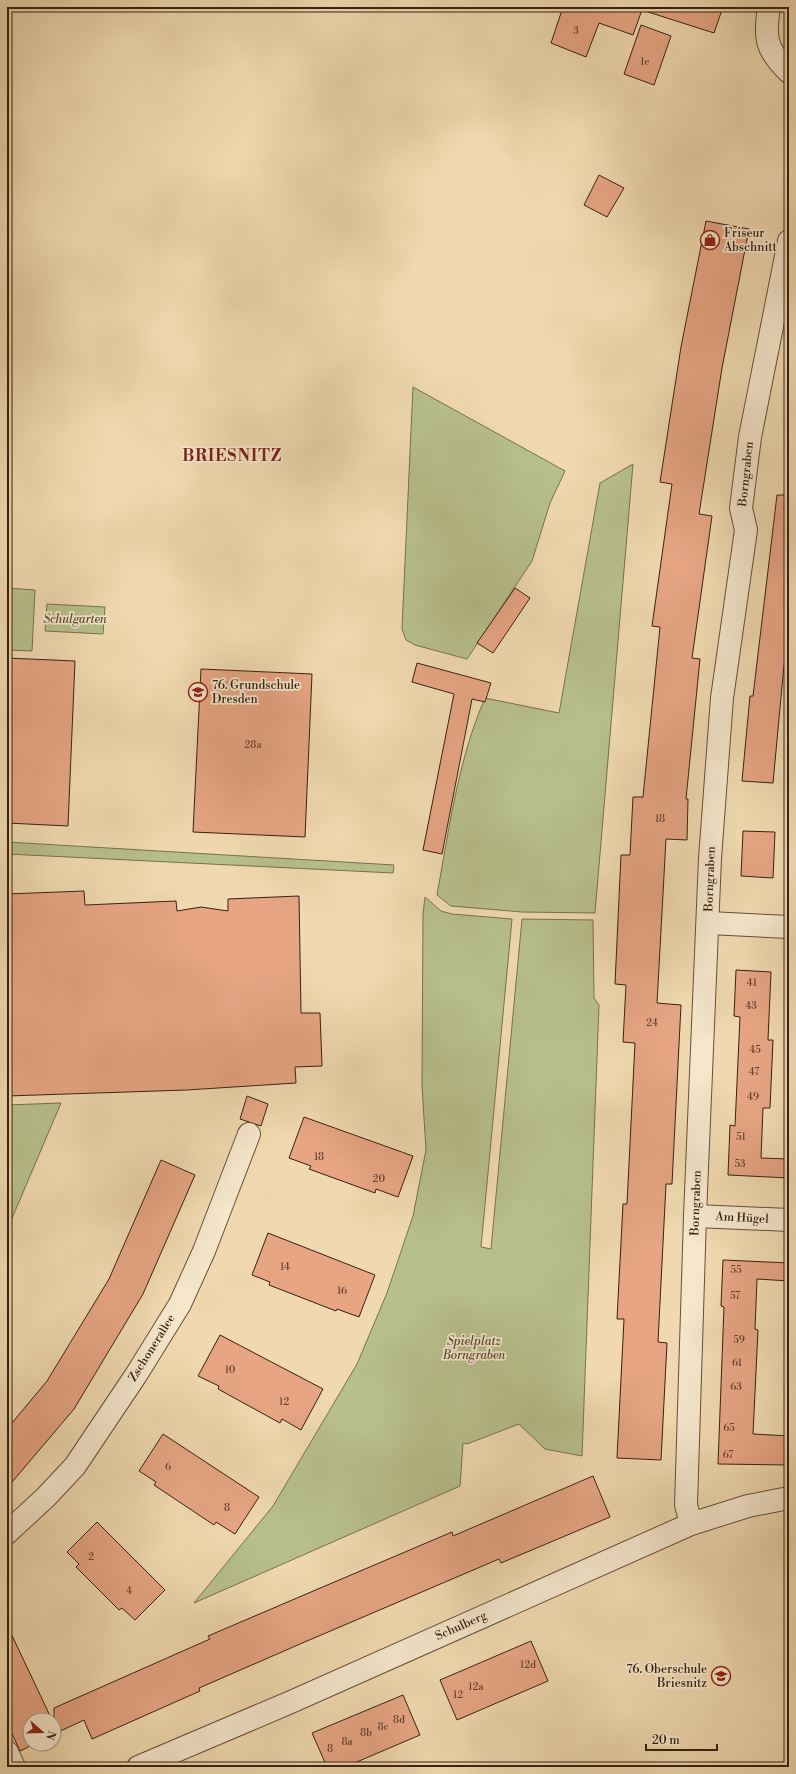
<svg xmlns="http://www.w3.org/2000/svg" width="796" height="1774" viewBox="0 0 796 1774" font-family="'Libre Bodoni',serif">
  <style>
    .green { fill: #b7c08d; stroke: #787050 }
    .building { fill: #e7a584; stroke: #382012 }
    .lines { fill: none; stroke-linecap: round; stroke-linejoin: round }
    .minor-casing { stroke: #664e3a; stroke-width: 24 }
    .minor { stroke: #f5e6cc; stroke-width: 22 }
    .labels { text-anchor: middle; dominant-baseline: central; stroke-width: 3.5; stroke-linejoin: round; paint-order: stroke }
    .number-label { font-size: 10px; fill: #64412e }
    .poi-label { font-size: 12px; fill: #382012; stroke: #f5e6cc; text-anchor: start }
    .street-label { font-size: 12px; fill: #382012; stroke: #f5e6cc }
    .park-label { font-size: 12px; font-style: italic; fill: #584831; stroke: #f5e6cc }
    .district-label { font-size: 16px; font-weight: bold; letter-spacing: 1px; fill: #7a1f14; stroke: #f5e6cc }
  </style>
  <rect width="100%" height="100%" fill="#f0d9b0"/>
  <filter id="stains"><feTurbulence type="fractalNoise" baseFrequency=".005" numOctaves="4"/><feColorMatrix values="0 0 0 0 .2 0 0 0 0 .09 0 0 0 0 .02 0 0 0 .5 -.17"/></filter>
  <radialGradient id="worn" r=".72"><stop offset=".6" stop-color="#630" stop-opacity="0"/><stop offset="1" stop-color="#630" stop-opacity=".3"/></radialGradient>
  <g class="green">
    <polygon points="413,387 565,471 550,503 532,561 467,659 415,645 406,640 402,629"/>
    <path d="M633,464L595,913L522,912L451,906L437,895C449,829 458,760 485,698L559,713L600,483Z"/>
    <polygon points="7,588 35,590 32,651 7,650"/>
    <polygon points="47,604 105,607 103,634 45,631"/>
    <polygon points="7,842 394,865 393,873 7,854"/>
    <polygon points="425,897 441,911 452,914 512,919 481,1247 491,1249 522,919 593,920 594,998 599,1005 582,1456 545,1449 519,1424 467,1444 463,1443 460,1486 194,1603 273,1506 357,1364 387,1293 413,1216 426,1150 422,1086 423,914"/>
    <polygon points="61,1103 10,1223 7,1228 7,1105"/>
  </g>
  <g class="building">
    <polygon points="563,7 643,7 633,35 599,23 586,57 551,43"/>
    <polygon points="646,7 723,7 714,33 645,11"/>
    <polygon points="641,25 671,36 654,85 624,74"/>
    <polygon points="599,175 624,188 607,217 584,205"/>
    <polygon points="706,221 749,229 722,368 699,514 712,516 692,658 700,659 686,799 688,799 687,840 666,839 657,1003 681,1005 672,1184 666,1184 658,1342 667,1343 661,1460 617,1458 624,1319 617,1319 623,1204 627,1204 635,1043 623,1042 626,985 615,984 621,855 630,855 633,797 643,797 660,627 652,626 672,484 660,482 681,347"/>
    <polygon points="777,495 789,495 789,666 784,665 773,783 742,781 750,696 753,696"/>
    <polygon points="515,588 530,598 493,653 477,643"/>
    <polygon points="7,658 75,661 68,826 7,823"/>
    <polygon points="417,663 491,683 485,702 472,699 442,854 423,850 454,694 412,682"/>
    <polygon points="201,669 312,674 305,837 193,832"/>
    <polygon points="743,831 775,832 773,878 741,876"/>
    <polygon points="84,891 85,905 176,901 177,911 201,907 228,911 228,899 299,896 301,1013 320,1013 322,1066 295,1067 296,1083 187,1090 7,1096 7,894"/>
    <polygon points="736,970 771,972 768,1040 773,1040 770,1108 763,1108 761,1158 789,1159 789,1178 728,1175 730,1125 735,1126 740,1017 734,1016"/>
    <polygon points="247,1096 268,1104 261,1126 240,1119"/>
    <polygon points="304,1117 413,1156 398,1197 376,1189 375,1193 309,1169 311,1166 289,1158"/>
    <polygon points="161,1160 195,1175 143,1294 74,1409 7,1488 7,1429 47,1381 109,1279"/>
    <polygon points="268,1233 375,1275 359,1317 337,1309 336,1311 269,1285 270,1282 252,1275"/>
    <polygon points="723,1260 789,1263 789,1281 757,1279 755,1329 758,1330 753,1434 789,1436 789,1465 718,1464 724,1307 721,1306"/>
    <polygon points="220,1335 323,1389 301,1430 282,1419 280,1423 218,1389 219,1386 198,1376"/>
    <polygon points="163,1434 259,1497 235,1534 216,1522 214,1525 154,1485 156,1482 139,1471"/>
    <polygon points="593,1476 610,1517 501,1563 499,1559 307,1641 199,1688 200,1691 92,1739 84,1720 54,1734 54,1708 210,1639 208,1636 318,1589 452,1532 453,1536"/>
    <polygon points="97,1522 165,1590 135,1620 122,1608 119,1610 76,1567 79,1564 67,1552"/>
    <polygon points="7,1625 52,1720 30,1720 30,1744 34,1744 20,1751 7,1723"/>
    <polygon points="531,1641 548,1681 457,1720 440,1680"/>
    <polygon points="403,1695 420,1735 345,1767 327,1767 312,1733"/>
  </g>
  <g class="lines">
    <defs>
      <g id="minor">
        <path d="M769,7C764,38 766,50 789,72"/>
        <polyline points="709,923 789,927"/>
        <polyline points="695,1216 789,1220"/>
        <polyline points="691,1524 686,1505 695,1216 710,858 722,698 746,530 741,508 750,437 789,241"/>
        <polyline points="7,1533 46,1497 75,1466 136,1375 180,1304 204,1251 249,1134"/>
        <polyline points="7,1752 14,1767"/>
        <polyline points="138,1767 291,1702 691,1524 748,1506 789,1498"/>
      </g>
    </defs>
    <use href="#minor" class="minor-casing"/>
    <use href="#minor" class="minor"/>
  </g>
  <defs>
    <symbol id="shop-ring" viewBox="-11 -11 22 22"><circle r="9.5" fill="#f5e6cc" stroke="#8f2418" stroke-width="1.5"/><path d="M-5-2.5h2.3a2.7 3.5 0 0 1 5.4 0H5L5.5 6h-11ZM-1.5-2.5h3a1.5 2.3 0 0 0-3 0Z" fill="#8f2418"/></symbol>
    <symbol id="school-ring" viewBox="-11 -11 22 22"><circle r="9.5" fill="#f5e6cc" stroke="#8f2418" stroke-width="1.5"/><path d="M0-5L7-2L0 1L-7-2ZM-4 1L0 2.5L4 1V4Q0 6-4 4Z" fill="#8f2418"/></symbol>
  </defs>
  <g fill-rule="evenodd">
    <use href="#shop-ring" x="699" y="229" width="22" height="22"/>
    <use href="#school-ring" x="187" y="681" width="22" height="22"/>
    <use href="#school-ring" x="710" y="1665" width="22" height="22"/>
  </g>
  <g class="labels">
    <g class="number-label">
      <text x="576" y="31">3</text>
      <text x="645" y="62">1e</text>
      <text x="253" y="745">28a</text>
      <text x="660" y="819">18</text>
      <text x="752" y="983">41</text>
      <text x="751" y="1006">43</text>
      <text x="652" y="1023">24</text>
      <text x="755" y="1050">45</text>
      <text x="754" y="1072">47</text>
      <text x="753" y="1097">49</text>
      <text x="741" y="1137">51</text>
      <text x="319" y="1157">18</text>
      <text x="740" y="1164">53</text>
      <text x="379" y="1179">20</text>
      <text x="285" y="1267">14</text>
      <text x="736" y="1270">55</text>
      <text x="342" y="1291">16</text>
      <text x="735" y="1296">57</text>
      <text x="739" y="1340">59</text>
      <text x="737" y="1363">61</text>
      <text x="230" y="1370">10</text>
      <text x="736" y="1387">63</text>
      <text x="284" y="1402">12</text>
      <text x="729" y="1428">65</text>
      <text x="728" y="1455">67</text>
      <text x="168" y="1467">6</text>
      <text x="227" y="1508">8</text>
      <text x="91" y="1557">2</text>
      <text x="129" y="1591">4</text>
      <text x="528" y="1665">12d</text>
      <text x="476" y="1687">12a</text>
      <text x="458" y="1695">12</text>
      <text x="399" y="1720">8d</text>
      <text x="383" y="1727">8c</text>
      <text x="366" y="1733">8b</text>
      <text x="347" y="1742">8a</text>
      <text x="330" y="1749">8</text>
    </g>
    <g class="poi-label">
      <text x="724" y="233">Friseur<tspan x="724" dy="14">Abschnitt</tspan></text>
      <text x="212" y="685">76. Grundschule<tspan x="212" dy="14">Dresden</tspan></text>
      <text x="707" y="1669" text-anchor="end">76. Oberschule<tspan x="707" dy="14">Briesnitz</tspan></text>
    </g>
    <g class="street-label">
      <text transform="translate(746 474) rotate(-84)">Borngraben</text>
      <text transform="translate(710 879) rotate(-88)">Borngraben</text>
      <text transform="translate(696 1203) rotate(-88)">Borngraben</text>
      <text transform="translate(742 1218) rotate(3)">Am Hügel</text>
      <text transform="translate(152 1348) rotate(-58)">Zschonerallee</text>
      <text transform="translate(461 1626) rotate(-24)">Schulberg</text>
    </g>
    <g class="park-label">
      <text x="75" y="619">Schulgarten</text>
      <text x="474" y="1341">Spielplatz<tspan x="474" dy="14">Borngraben</tspan></text>
    </g>
    <g class="district-label">
      <text x="232" y="456">BRIESNITZ</text>
    </g>
  </g>
  <rect width="796" height="1774" fill="none" stroke="#f0d9b0" stroke-width="24"/>
  <rect x="8" y="8" width="780" height="1758" fill="none" stroke="#382012" stroke-width="2"/>
  <rect x="12" y="12" width="772" height="1750" fill="none" stroke="#382012"/>
  <g transform="translate(42 1732) rotate(110)"><circle r="19" fill="#f5e6cc" stroke="#a99782"/>
  <path d="M0-3L7 15L0 10L-7 15Z" fill="#8f2418"/>
  <text y="-6" font-size="11" font-weight="bold" text-anchor="middle" fill="#382012">N</text>
  </g>
  <path d="M646 1744v6h71v-6" fill="none" stroke="#382012" stroke-width="2"/>
  <text x="652" y="1744" font-size="12" fill="#382012" stroke="#f5e6cc" stroke-width="3" paint-order="stroke">20 m</text>
  <rect width="100%" height="100%" filter="url(#stains)"/>
  <rect width="100%" height="100%" fill="url(#worn)"/>
</svg>
